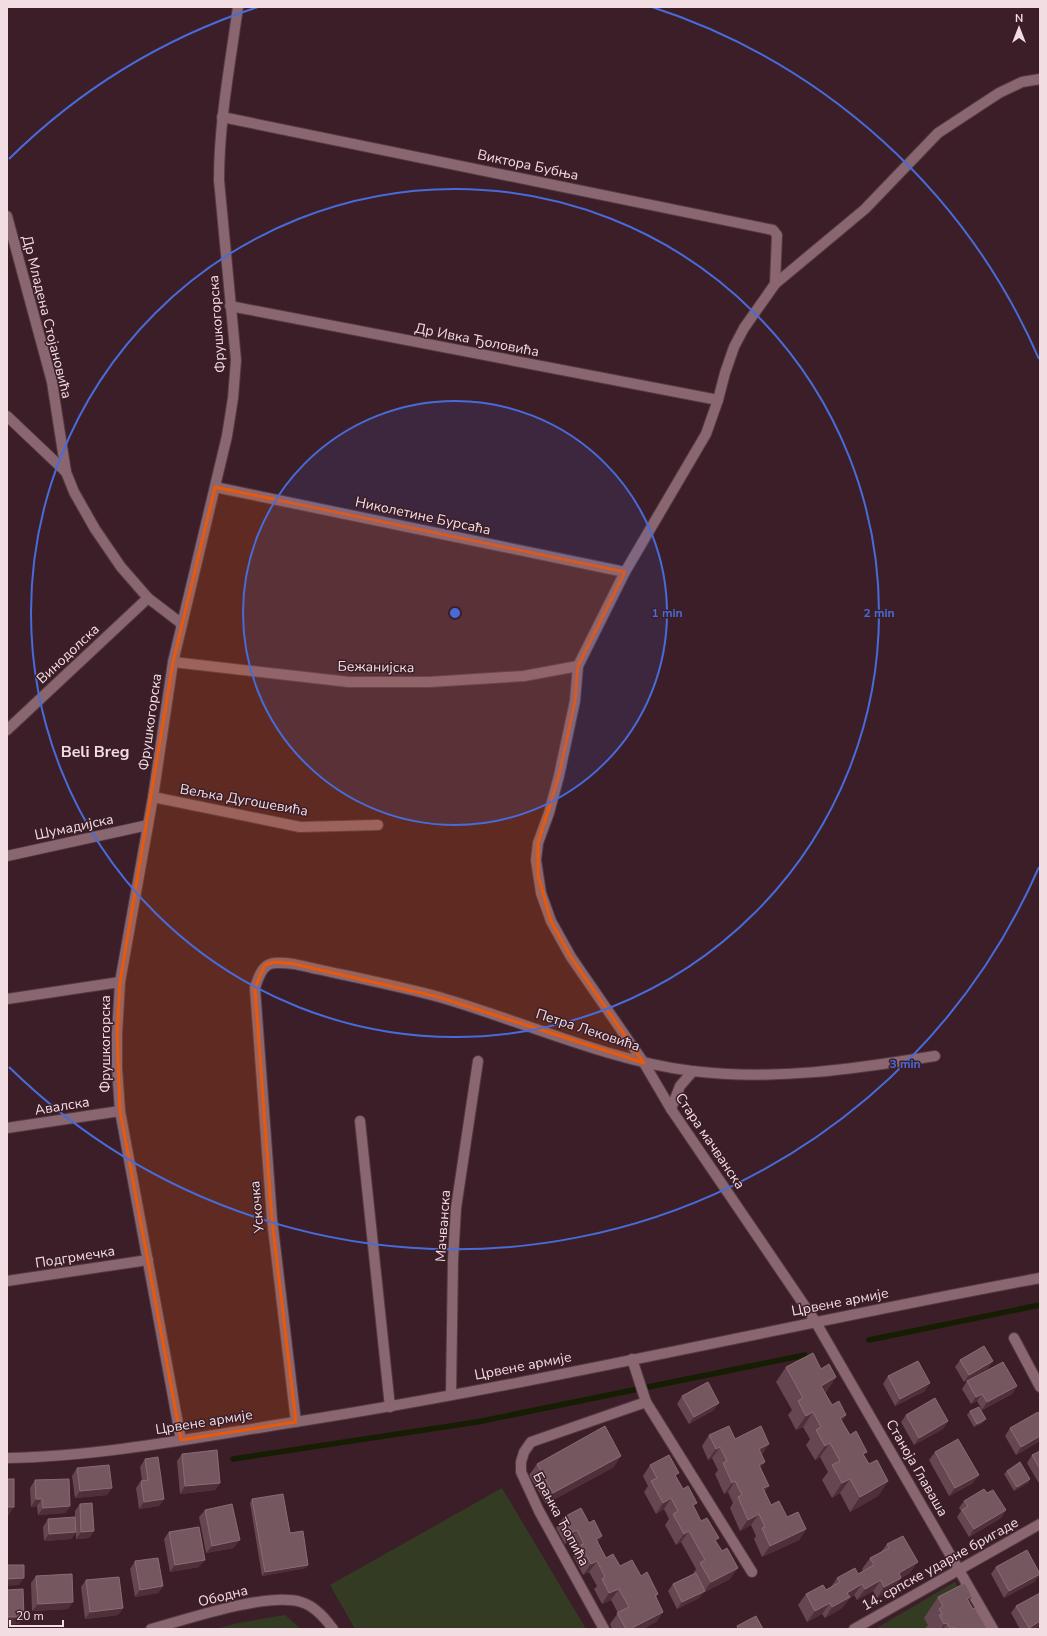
<svg xmlns="http://www.w3.org/2000/svg" width="1047" height="1636" viewBox="0 0 1047 1636" font-family="'Nunito Sans',sans-serif">
  <style>
    .grass { fill: #333c23 }
    .lines { fill: none; stroke-linecap: round; stroke-linejoin: round }
    .stream { stroke: #151d03; stroke-width: 5.5 }
    .street-casing { stroke: #533a43; stroke-width: 12 }
    .secondary-casing { stroke: #533a43; stroke-width: 12 }
    .street { stroke: #896670; stroke-width: 10 }
    .secondary { stroke: #896670; stroke-width: 10 }
    .wall { fill: #664650 }
    .shaded-wall { fill: #4f2f39 }
    .building { fill: #755760; stroke: #886c74 }
    .marked { fill: #e8590c; fill-opacity: 0.2; stroke: #e8590c; stroke-width: 3; stroke-linejoin: round }
    .ring { fill: none; stroke: #486bda; stroke-width: 2 }
    .labels { text-anchor: middle; dominant-baseline: central; stroke-width: 3; stroke-linejoin: round; paint-order: stroke }
    .street-label { font-size: 14px; fill: #f2dde3; stroke: #3c1e28 }
    .quarter-label { font-size: 16px; font-weight: bold; fill: #f2dde3; stroke: #3c1e28 }
    .centre { fill: #486bda; stroke: #3c1e28; stroke-width: 2 }
    .ring-label { font-size: 12px; text-anchor: middle; font-weight: bold; fill: #486bda; stroke: #3c1e28; stroke-width: 3; stroke-linejoin: round; paint-order: stroke }
  </style>
  <rect width="100%" height="100%" fill="#3c1e28"/>
  <g class="grass">
    <polygon points="502,1488 586,1629 355,1629 330,1585"/>
    <polygon points="955,1582 982,1629 875,1629"/>
    <polygon points="285,1615 301,1629 215,1629 238,1623"/>
  </g>
  <g class="lines">
    <g class="stream">
      <polyline points="869,1340 1040,1305"/>
      <polyline points="233,1459 477,1422 805,1355"/>
    </g>
    <defs>
      <g id="street">
        <polyline points="222,117 773,230 777,235 775,284"/>
        <polyline points="7,216 52,382 66,472 74,492 95,529 121,567 148,598 182,624"/>
        <polyline points="230,306 718,400"/>
        <polyline points="7,416 66,472"/>
        <polyline points="215,487 625,572"/>
        <polyline points="173,662 349,682 429,682 524,676 578,666"/>
        <polyline points="7,730 148,598"/>
        <polyline points="153,797 300,827 378,825"/>
        <polyline points="7,856 148,825"/>
        <polyline points="7,999 120,982"/>
        <polyline points="671,1109 680,1086 693,1071"/>
        <polyline points="360,1121 390,1407"/>
        <polyline points="7,1128 120,1111"/>
        <polyline points="7,1281 148,1260"/>
        <polyline points="1014,1338 1040,1387"/>
        <polyline points="632,1359 646,1402 752,1572"/>
        <polyline points="451,1394 453,1260 456,1208 478,1061"/>
        <path d="M296,1422L272,1219L255,988C263,962 268,961 294,964C342,975 391,984 439,997C522,1021 606,1060 692,1071C774,1081 854,1069 935,1056"/>
        <path d="M181,1440L120,1111L117,1068V1034L120,982L153,797L173,662L227,436L233,398L236,360L219,180C219,122 230,65 238,7"/>
        <path d="M151,1629C188,1619 266,1592 301,1602C315,1606 325,1618 333,1629"/>
        <polyline points="604,1629 539,1511 521,1472 521,1462 524,1452 531,1442 646,1402"/>
        <polyline points="854,1629 1040,1524"/>
        <polyline points="993,1629 815,1321 671,1109 644,1063 571,957 551,921 541,893 536,860 538,843 549,813 559,776 575,701 578,666 625,572 706,434 718,400 725,373 734,347 744,328 775,284 865,209 938,133 999,93 1022,82 1040,79"/>
      </g>
      <path id="secondary" d="M7,1458C104,1456 199,1437 295,1422C545,1383 791,1324 1040,1278"/>
    </defs>
    <use href="#street" class="street-casing"/>
    <use href="#secondary" class="secondary-casing"/>
    <use href="#street" class="street"/>
    <use href="#secondary" class="secondary"/>
  </g>
  <g class="wall">
    <polygon points="960,1360 993,1361 987,1369 964,1382 955,1367"/>
    <polygon points="786,1367 821,1369 836,1377 826,1392 825,1393 832,1405 846,1415 842,1421 850,1435 864,1456 869,1464 888,1481 878,1496 850,1512 840,1493 832,1498 822,1480 828,1472 820,1457 815,1460 806,1445 810,1439 803,1427 796,1430 788,1415 792,1410 776,1382"/>
    <polygon points="888,1376 925,1391 895,1406 883,1384"/>
    <polygon points="967,1381 1017,1386 1012,1394 982,1410 977,1401 971,1404 962,1389"/>
    <polygon points="682,1396 714,1410 689,1424 677,1404"/>
    <polygon points="970,1411 983,1423 974,1427 967,1415"/>
    <polygon points="906,1415 948,1421 943,1429 914,1445 901,1422"/>
    <polygon points="1040,1415 1040,1441 1016,1455 1005,1436 1010,1428"/>
    <polygon points="709,1435 735,1439 761,1455 760,1468 764,1492 771,1505 787,1517 806,1529 799,1540 762,1557 754,1539 756,1536 751,1525 740,1531 730,1508 733,1503 728,1492 724,1494 715,1474 718,1470 712,1458 708,1460 702,1446"/>
    <polygon points="1040,1451 1040,1485 1027,1463 1032,1455"/>
    <polygon points="935,1452 973,1483 949,1496 929,1460"/>
    <polygon points="182,1454 220,1483 215,1490 180,1494 177,1461"/>
    <polygon points="145,1459 164,1499 159,1506 139,1509 136,1488 141,1481 142,1481 140,1467"/>
    <polygon points="537,1464 614,1467 546,1504 529,1475"/>
    <polygon points="650,1465 676,1478 701,1521 716,1542 730,1579 703,1593 699,1598 677,1609 668,1591 673,1584 693,1574 696,1569 681,1542 676,1545 665,1525 669,1519 664,1509 656,1514 644,1492 648,1486 643,1476"/>
    <polygon points="77,1468 112,1488 107,1495 75,1498 72,1476"/>
    <polygon points="1007,1471 1030,1479 1028,1483 1014,1491 1004,1474"/>
    <polygon points="35,1480 70,1506 65,1513 38,1515 37,1506 31,1507 30,1488"/>
    <polygon points="252,1499 290,1533 306,1568 262,1576 250,1503"/>
    <polygon points="964,1501 1006,1510 1001,1518 969,1537 957,1517 961,1511 959,1508"/>
    <polygon points="80,1504 94,1531 89,1538 76,1539 76,1532 71,1539 44,1541 43,1527 48,1519 75,1517 75,1511"/>
    <polygon points="205,1510 234,1548 206,1553 199,1517"/>
    <polygon points="564,1517 598,1542 606,1558 620,1566 641,1576 658,1594 656,1597 663,1612 656,1622 643,1629 612,1629 610,1624 618,1613 611,1600 602,1604 594,1589 597,1586 589,1572 583,1575 573,1556 576,1553 569,1541 565,1544 556,1528"/>
    <polygon points="169,1532 199,1567 170,1572 164,1539"/>
    <polygon points="887,1544 910,1573 901,1578 893,1589 877,1598 873,1591 857,1600 854,1595 849,1599 842,1608 825,1618 822,1614 807,1622 798,1605 806,1594 826,1590 831,1587 837,1578 858,1574 863,1571 862,1569 870,1558 881,1552"/>
    <polygon points="135,1561 163,1586 158,1593 135,1597 130,1569"/>
    <polygon points="996,1567 1040,1574 1034,1582 1004,1598 991,1574"/>
    <polygon points="36,1576 68,1609 32,1611 31,1583"/>
    <polygon points="86,1580 123,1608 118,1615 85,1619 81,1587"/>
    <polygon points="972,1596 969,1602 973,1609 987,1629 925,1629 928,1625 924,1618 938,1597"/>
    <polygon points="1016,1606 1034,1629 1020,1629 1011,1613"/>
  </g>
  <g class="shaded-wall">
    <polygon points="993,1361 987,1369 964,1382 969,1375"/>
    <polygon points="836,1377 826,1392 811,1400 821,1386"/>
    <polygon points="930,1383 925,1391 895,1406 900,1399"/>
    <polygon points="1017,1386 1012,1394 982,1410 987,1402"/>
    <polygon points="982,1394 977,1401 971,1404 976,1397"/>
    <polygon points="719,1403 714,1410 689,1424 694,1417"/>
    <polygon points="813,1412 803,1427 796,1430 806,1416"/>
    <polygon points="846,1415 836,1429 840,1418"/>
    <polygon points="986,1419 983,1423 974,1427 977,1424"/>
    <polygon points="948,1421 943,1429 914,1445 919,1438"/>
    <polygon points="1040,1436 1040,1441 1016,1455 1021,1447"/>
    <polygon points="830,1443 820,1457 815,1460 825,1446"/>
    <polygon points="769,1444 762,1455 759,1449"/>
    <polygon points="720,1447 712,1458 708,1460 716,1449"/>
    <polygon points="621,1456 614,1467 546,1504 553,1493"/>
    <polygon points="765,1462 757,1473 759,1465"/>
    <polygon points="979,1475 973,1483 949,1496 955,1488"/>
    <polygon points="850,1479 840,1493 832,1498 842,1483"/>
    <polygon points="1030,1479 1028,1483 1014,1491 1017,1487"/>
    <polygon points="735,1481 728,1492 724,1494 732,1483"/>
    <polygon points="888,1481 878,1496 850,1512 860,1497"/>
    <polygon points="220,1483 215,1490 180,1494 185,1486"/>
    <polygon points="769,1486 761,1497 763,1488"/>
    <polygon points="112,1488 107,1495 75,1498 80,1491"/>
    <polygon points="671,1498 664,1509 656,1514 663,1503"/>
    <polygon points="36,1499 42,1499 37,1506 31,1507"/>
    <polygon points="164,1499 159,1506 139,1509 144,1502"/>
    <polygon points="70,1506 65,1513 38,1515 43,1508"/>
    <polygon points="7,1507 14,1507 9,1515 7,1515"/>
    <polygon points="1006,1510 1001,1518 969,1537 974,1529"/>
    <polygon points="759,1514 751,1525 740,1531 748,1520"/>
    <polygon points="806,1529 799,1540 762,1557 770,1546"/>
    <polygon points="577,1530 569,1541 565,1544 572,1533"/>
    <polygon points="94,1531 89,1538 76,1539 81,1532"/>
    <polygon points="689,1531 681,1542 676,1545 684,1534"/>
    <polygon points="76,1532 71,1539 44,1541 49,1534"/>
    <polygon points="602,1536 595,1547 596,1539"/>
    <polygon points="240,1540 234,1548 206,1553 212,1546"/>
    <polygon points="205,1560 199,1567 170,1572 175,1565"/>
    <polygon points="597,1561 589,1572 583,1575 591,1564"/>
    <polygon points="918,1562 910,1573 901,1578 893,1589 877,1598 884,1587 899,1573"/>
    <polygon points="308,1565 306,1568 262,1576 265,1572"/>
    <polygon points="738,1568 730,1579 703,1593 711,1582"/>
    <polygon points="1040,1574 1034,1582 1004,1598 1009,1591"/>
    <polygon points="24,1578 19,1585 7,1586 7,1579"/>
    <polygon points="881,1580 873,1591 857,1600 865,1589"/>
    <polygon points="862,1584 854,1595 849,1599 842,1608 825,1618 832,1607 847,1593"/>
    <polygon points="163,1586 158,1593 135,1597 140,1590"/>
    <polygon points="619,1589 611,1600 602,1604 609,1593"/>
    <polygon points="705,1591 699,1598 677,1609 682,1602"/>
    <polygon points="972,1596 958,1617 967,1599"/>
    <polygon points="73,1602 68,1609 32,1611 38,1604"/>
    <polygon points="830,1603 822,1614 807,1622 815,1611"/>
    <polygon points="123,1608 118,1615 85,1619 90,1612"/>
    <polygon points="663,1612 656,1622 643,1629 630,1629"/>
    <polygon points="7,1617 24,1617 19,1624 7,1625"/>
    <polygon points="1040,1621 1040,1626 1034,1629 1028,1629 1029,1628"/>
    <polygon points="947,1623 943,1629 941,1629 944,1624"/>
  </g>
  <g class="building">
    <polygon points="984,1346 993,1361 969,1375 960,1360"/>
    <polygon points="813,1353 821,1369 829,1364 836,1377 821,1386 832,1405 839,1401 846,1415 840,1418 850,1435 856,1431 867,1452 863,1454 869,1464 877,1460 888,1481 860,1497 850,1479 842,1483 832,1465 840,1461 830,1443 825,1446 816,1430 821,1427 813,1412 806,1416 798,1401 803,1398 786,1367"/>
    <polygon points="918,1361 930,1383 900,1399 888,1376"/>
    <polygon points="1003,1362 1017,1386 987,1402 982,1394 976,1397 967,1381"/>
    <polygon points="708,1382 719,1403 694,1417 682,1396"/>
    <polygon points="935,1398 948,1421 919,1438 906,1415"/>
    <polygon points="979,1407 986,1419 977,1424 970,1411"/>
    <polygon points="1038,1412 1040,1415 1040,1436 1021,1447 1010,1428"/>
    <polygon points="605,1426 621,1456 553,1493 537,1464"/>
    <polygon points="729,1426 735,1439 761,1426 769,1444 759,1449 765,1462 759,1465 769,1486 763,1488 771,1505 779,1501 787,1517 798,1512 806,1529 770,1546 762,1528 765,1527 759,1514 748,1520 738,1497 742,1495 735,1481 732,1483 723,1463 727,1461 720,1447 716,1449 709,1435"/>
    <polygon points="958,1439 979,1475 955,1488 935,1452"/>
    <polygon points="217,1450 220,1483 185,1486 182,1454"/>
    <polygon points="1040,1451 1040,1469 1032,1455"/>
    <polygon points="669,1455 679,1473 675,1475 683,1489 688,1486 697,1503 693,1505 701,1521 707,1518 719,1538 715,1540 722,1551 727,1548 738,1568 711,1582 700,1563 705,1560 689,1531 684,1534 673,1514 678,1511 671,1498 663,1503 651,1481 657,1478 650,1465"/>
    <polygon points="158,1457 164,1499 144,1502 141,1481 148,1480 145,1459"/>
    <polygon points="1020,1462 1030,1479 1017,1487 1007,1471"/>
    <polygon points="109,1465 112,1488 80,1491 77,1468"/>
    <rect x="7" y="1479" width="7" height="28"/>
    <polygon points="69,1479 70,1506 43,1508 42,1499 36,1499 35,1480"/>
    <polygon points="984,1489 987,1493 993,1490 1006,1510 974,1529 962,1510 968,1506 964,1501"/>
    <polygon points="283,1494 290,1533 303,1531 308,1565 265,1572 252,1499"/>
    <polygon points="92,1503 94,1531 81,1532 80,1504"/>
    <polygon points="232,1504 240,1540 212,1546 205,1510"/>
    <polygon points="581,1508 589,1523 594,1520 602,1536 596,1539 606,1558 613,1554 620,1566 632,1560 641,1576 647,1572 658,1594 655,1595 663,1612 630,1629 626,1629 617,1613 629,1607 619,1589 609,1593 602,1579 605,1577 597,1561 591,1564 581,1545 584,1544 577,1530 572,1533 564,1517"/>
    <polygon points="75,1517 76,1532 49,1534 48,1519"/>
    <polygon points="199,1527 205,1560 175,1565 169,1532"/>
    <polygon points="903,1536 918,1562 899,1573 901,1578 884,1587 881,1580 865,1589 862,1584 847,1593 850,1597 832,1607 830,1603 815,1611 806,1594 823,1585 826,1590 840,1582 837,1578 855,1568 858,1574 874,1565 870,1558 889,1548 887,1544"/>
    <polygon points="1027,1550 1040,1574 1009,1591 996,1567"/>
    <polygon points="158,1558 163,1586 140,1590 135,1561"/>
    <polygon points="7,1565 24,1565 24,1578 7,1579"/>
    <polygon points="696,1573 705,1591 682,1602 673,1584"/>
    <polygon points="72,1574 73,1602 38,1604 36,1576"/>
    <polygon points="119,1577 123,1608 90,1612 86,1580"/>
    <polygon points="965,1583 972,1596 967,1599 973,1609 975,1608 987,1629 956,1629 954,1627 950,1629 947,1623 944,1624 939,1615 942,1614 939,1609 943,1606 938,1597"/>
    <polygon points="23,1589 24,1617 7,1617 7,1590"/>
    <polygon points="1040,1593 1040,1621 1029,1628 1016,1606"/>
    <polygon points="756,1616 763,1629 738,1629 737,1626"/>
  </g>
  <path class="marked" d="M215,487L625,572L578,666L575,701L559,776L538,843V875L551,921L571,957L644,1063L438,997L294,964L274,962L265,965L255,988L272,1219L296,1422L181,1440L120,1111L117,1034L120,982L173,662Z"/>
  <circle cx="455" cy="613" r="212" fill="#486bda" fill-opacity=".12"/>
  <g class="ring">
    <circle cx="455" cy="613" r="212"/>
    <circle cx="455" cy="613" r="424"/>
    <path d="M1039 867A637 637 0 0 1 9 1067M9 159A637 637 0 0 1 258 7M652 7A637 637 0 0 1 1039 359"/>
  </g>
  <g class="labels">
    <g class="street-label">
      <text transform="translate(528 165) rotate(12)">Виктора Бубња</text>
      <text transform="translate(47 317) rotate(76)">Др Младена Стојановића</text>
      <text transform="translate(217 324) rotate(-94)">Фрушкогорска</text>
      <text transform="translate(477 340) rotate(11)">Др Ивка Ђоловића</text>
      <text transform="translate(423 516) rotate(12)">Николетине Бурсаћа</text>
      <text transform="translate(68 654) rotate(-43)">Винодолска</text>
      <text transform="translate(376 667) rotate(1)">Бежанијска</text>
      <text transform="translate(150 722) rotate(-82)">Фрушкогорска</text>
      <text transform="translate(244 800) rotate(10)">Вељка Дугошевића</text>
      <text transform="translate(74 827) rotate(-12)">Шумадијска</text>
      <text transform="translate(588 1030) rotate(18)">Петра Лековића</text>
      <text transform="translate(105 1044) rotate(-90)">Фрушкогорска</text>
      <text transform="translate(62 1106) rotate(-9)">Авалска</text>
      <text transform="translate(710 1141) rotate(56)">Стара мачванска</text>
      <text transform="translate(257 1207) rotate(-95)">Ускочка</text>
      <text transform="translate(443 1226) rotate(-86)">Мачванска</text>
      <text transform="translate(75 1257) rotate(-9)">Подгрмечка</text>
      <text transform="translate(840 1302) rotate(-11)">Црвене армије</text>
      <text transform="translate(523 1366) rotate(-11)">Црвене армије</text>
      <text transform="translate(204 1422) rotate(-9)">Црвене армије</text>
      <text transform="translate(917 1468) rotate(60)">Станоја Главаша</text>
      <text transform="translate(561 1519) rotate(62)">Бранка Ћопића</text>
      <text transform="translate(940 1564) rotate(-29)">14. српске ударне бригаде</text>
      <text transform="translate(223 1596) rotate(-14)">Ободна</text>
    </g>
    <g class="quarter-label">
      <text x="95" y="752">Beli Breg</text>
    </g>
  </g>
  <circle cx="455" cy="613" r="6" class="centre"/>
  <g class="ring-label">
    <text x="667" y="617">1 min</text>
    <text x="879" y="617">2 min</text>
    <text x="905" y="1068">3 min</text>
  </g>
  <rect width="1047" height="1636" fill="none" stroke="#f2dde3" stroke-width="16"/>
  <g transform="translate(1019 28)" stroke="#3c1e28" stroke-width="3" paint-order="stroke">
  <path d="M0-3L7 15L0 10L-7 15Z" fill="#f2dde3"/>
  <text y="-6" font-size="11" font-weight="bold" text-anchor="middle" fill="#f2dde3">N</text>
  </g>
  <path d="M10 1620v6h53v-6" fill="none" stroke="#f2dde3" stroke-width="2"/>
  <text x="16" y="1620" font-size="12" fill="#f2dde3" stroke="#3c1e28" stroke-width="3" paint-order="stroke">20 m</text>
</svg>
